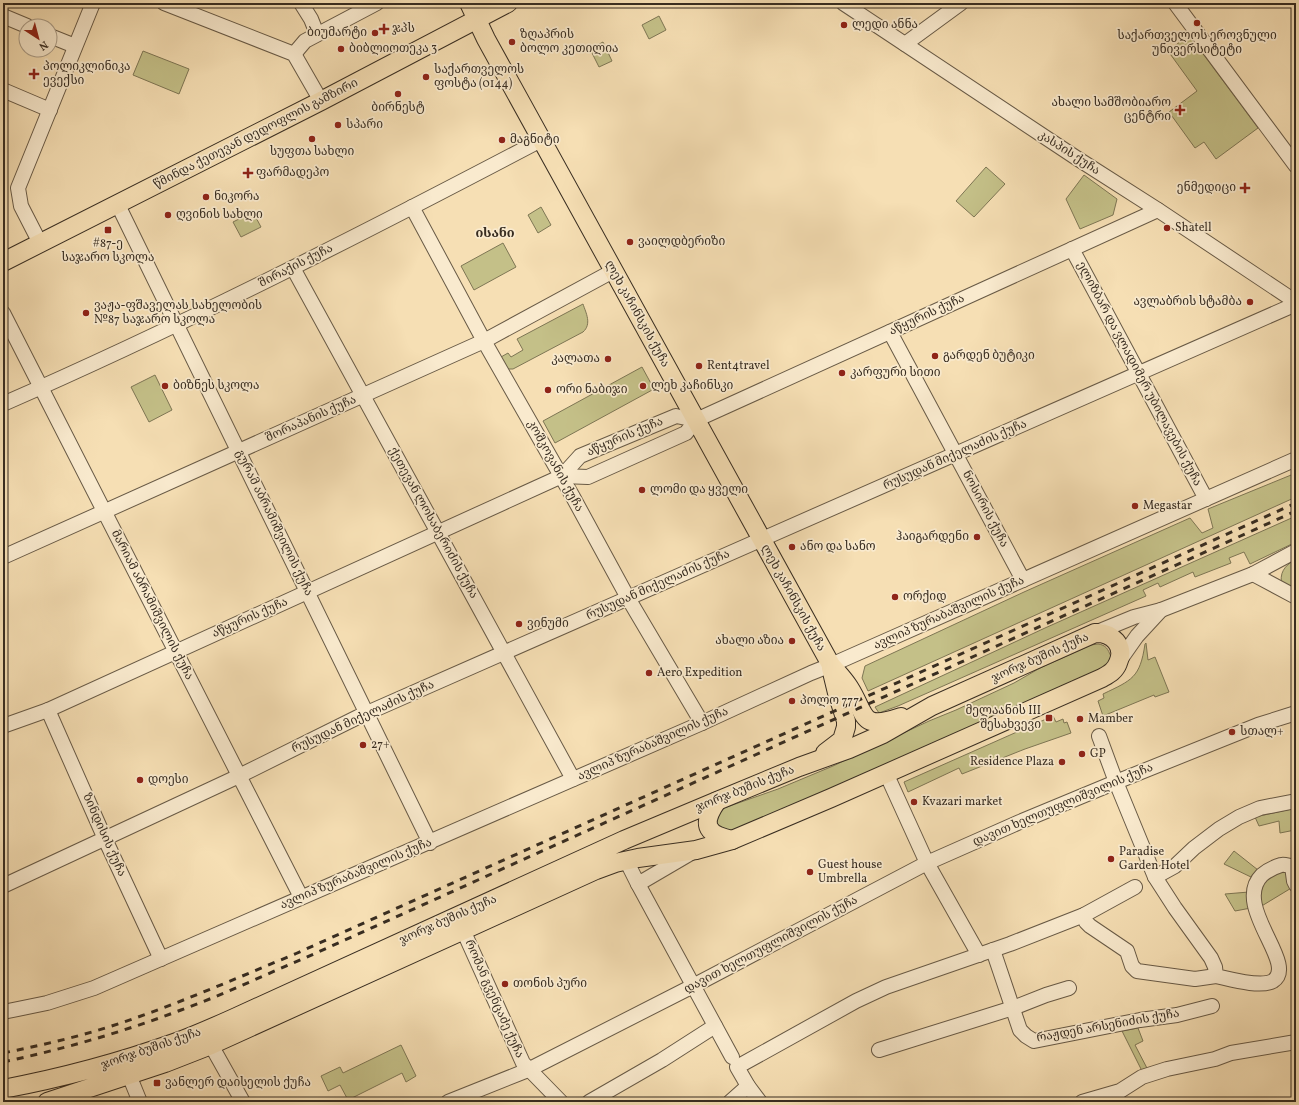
<svg xmlns="http://www.w3.org/2000/svg" width="1299" height="1105" viewBox="0 0 1299 1105" font-family="Vollkorn,'Noto Serif Georgian',serif">
  <style>
    .green { fill: #c4c088; stroke: #7e7654 }
    .lines { fill: none; stroke-linecap: round; stroke-linejoin: round }
    .minor-casing { stroke: #685a46; stroke-width: 16 }
    .major-casing { stroke: #382d21; stroke-width: 20 }
    .minor { stroke: #f9eace; stroke-width: 14 }
    .major { stroke: #f6dfb4; stroke-width: 18 }
    .rail { stroke: #382d21; stroke-width: 3; stroke-dasharray: 7 7; stroke-linecap: butt }
    .poi-dot { fill: #8f2418; stroke: #f9eace; stroke-width: 1.5 }
    .labels { text-anchor: middle; dominant-baseline: central; stroke-width: 3.5; stroke-linejoin: round; paint-order: stroke }
    .poi-label { font-size: 12px; fill: #382d21; stroke: #f9eace; text-anchor: start }
    .street-label { font-size: 12px; fill: #382d21; stroke: #f9eace }
    .neighbourhood-label { font-size: 13px; font-weight: bold; fill: #382d21; stroke: #f9eace }
  </style>
  <rect width="100%" height="100%" fill="#f6dfb4"/>
  <filter id="stains"><feTurbulence type="fractalNoise" baseFrequency=".005" numOctaves="4"/><feColorMatrix values="0 0 0 0 .2 0 0 0 0 .09 0 0 0 0 .02 0 0 0 .5 -.17"/></filter>
  <radialGradient id="worn" r=".72"><stop offset=".6" stop-color="#630" stop-opacity="0"/><stop offset="1" stop-color="#630" stop-opacity=".3"/></radialGradient>
  <g class="green">
    <polygon points="659,16 666,30 649,39 642,25"/>
    <polygon points="1189,35 1258,128 1216,159 1204,142 1195,148 1169,112 1197,91 1168,51"/>
    <polygon points="603,42 612,61 599,67 590,49"/>
    <polygon points="143,51 189,69 179,94 133,75"/>
    <polygon points="986,167 1005,184 974,217 956,201"/>
    <polygon points="1084,175 1117,199 1113,215 1080,229 1066,199"/>
    <polygon points="541,207 551,225 538,233 528,215"/>
    <polygon points="253,212 261,227 241,237 233,222"/>
    <polygon points="503,243 516,267 474,290 461,266"/>
    <path d="M583,304C586,313 592,324 583,332L513,369H508L501,357L508,353L511,357L523,350L517,339Z"/>
    <polygon points="642,367 654,389 555,443 543,421"/>
    <polygon points="155,375 172,410 149,422 131,387"/>
    <polygon points="1296,473 1296,497 868,691 862,678 865,666 1024,592 1190,518 1202,533 1213,528 1208,509"/>
    <polygon points="1296,516 1296,542 1250,564 1244,552 1229,558 1231,563 1195,577 1193,572 1160,587 1158,583 1143,590 1146,596 898,706 879,713 875,707 1045,628"/>
    <path d="M1296,559V593L1282,586C1279,573 1284,566 1296,559Z"/>
    <path d="M1146,643L1148,660L1155,657L1169,692L1155,697L1154,695L1103,716L1098,701L1104,698L1103,694C1132,680 1140,678 1145,644Z"/>
    <path d="M1098,644C1106,645 1108,649 1111,657L1107,666L733,832L716,827L719,811L724,808L778,789L833,766L929,721L956,710L1014,683L1040,668L1091,645Z"/>
    <polygon points="1053,716 1056,722 1063,719 1064,723 1067,722 1071,733 1025,749 962,774 959,768 908,792 904,782"/>
    <polygon points="1296,808 1296,832 1295,830 1280,833 1279,821 1259,826 1255,817"/>
    <polygon points="1234,851 1258,870 1253,878 1224,864"/>
    <polygon points="1281,870 1286,870 1293,887 1260,907 1258,899 1266,878"/>
    <polygon points="1249,892 1251,908 1235,911 1225,894"/>
    <polygon points="1138,1028 1143,1041 1135,1045 1149,1072 1144,1075 1122,1031"/>
    <polygon points="401,1045 416,1076 406,1082 402,1073 348,1100 340,1085 328,1091 321,1076 340,1067 343,1073"/>
  </g>
  <g class="lines">
    <defs>
      <g id="minor">
        <polyline points="164,3 294,54 321,101"/>
        <polyline points="301,3 311,19 317,34"/>
        <polyline points="843,3 1075,157 1158,210 1296,302"/>
        <polyline points="1175,3 1296,166"/>
        <polyline points="3,16 27,26"/>
        <polyline points="50,36 75,46"/>
        <polyline points="905,44 961,3"/>
        <polyline points="294,54 305,41 377,3"/>
        <polyline points="3,90 50,110"/>
        <polyline points="118,205 430,843"/>
        <polyline points="412,207 484,341 573,497 628,598 702,723"/>
        <polyline points="40,243 21,206 18,188 93,3"/>
        <polyline points="1072,249 1206,499"/>
        <polyline points="293,268 573,779"/>
        <polyline points="3,313 301,897"/>
        <polyline points="890,332 1023,580"/>
        <path d="M3,404C186,324 364,233 541,140"/>
        <polyline points="562,476 588,477 686,433 696,420 1158,210"/>
        <polyline points="3,557 484,341 613,271"/>
        <polyline points="1253,574 1296,597"/>
        <polyline points="1095,633 1134,617 1161,610 1253,574 1296,551"/>
        <polyline points="1118,663 1137,636 1161,610"/>
        <polyline points="48,710 105,839 161,959"/>
        <polyline points="3,726 48,710 562,476 580,456 676,416 696,420"/>
        <path d="M1099,736L1116,782L1155,877L1175,908L1211,958L1215,967L1216,976C1230,979 1260,988 1273,981C1299,964 1231,906 1262,875C1267,871 1274,867 1281,865C1286,864 1291,867 1296,866"/>
        <polyline points="886,773 927,863 979,955"/>
        <polyline points="626,860 638,884 691,853"/>
        <polyline points="1292,866 1294,881 1296,885"/>
        <polyline points="1155,877 1175,866 1194,848 1219,829 1239,817 1260,808 1296,801"/>
        <polyline points="638,884 732,1057"/>
        <polyline points="3,886 239,776 358,717 1296,304"/>
        <polyline points="1084,915 1086,922 1090,926 1127,951 1132,966 1137,971 1195,979 1216,976"/>
        <polyline points="463,930 523,1063 561,1102"/>
        <polyline points="993,950 1020,1030 1026,1036 1034,1041 1140,1020 1177,1015 1212,1006"/>
        <polyline points="3,1012 47,1003 94,988 702,723 811,673 831,665 1296,459"/>
        <polyline points="211,1045 243,1102"/>
        <polyline points="879,1050 1013,1008 1046,995 1069,988"/>
        <polyline points="129,1075 140,1102"/>
        <polyline points="448,1102 528,1070 693,986 927,863 1022,821 1116,782 1258,725 1296,713"/>
        <polyline points="589,1102 662,1060 715,1026"/>
        <polyline points="730,1102 748,1086"/>
        <polyline points="760,1102 748,1086 737,1067 856,1001 886,987 1010,944 1084,915 1135,887"/>
        <polyline points="1082,1102 1120,1091 1142,1077 1167,1069 1215,1059 1231,1053 1296,1042"/>
      </g>
      <g id="major">
        <path d="M469,3L486,39L831,665C837,672 844,679 849,687C867,715 859,731 901,717"/>
        <polyline points="3,262 321,101 508,3"/>
        <polyline points="825,753 842,740 846,727 846,721 837,693 831,668"/>
        <path d="M717,801C702,823 704,834 732,840"/>
        <path d="M3,1089C61,1078 118,1063 174,1043C194,1036 214,1027 234,1018L624,840L717,801L799,767L849,749L883,734L932,706L1095,633C1112,632 1126,646 1118,663C1115,671 1109,674 1102,678L831,798L732,840L696,850L638,858L615,863L596,870L211,1045L165,1063L47,1102"/>
      </g>
    </defs>
    <use href="#minor" class="minor-casing"/>
    <use href="#major" class="major-casing"/>
    <use href="#minor" class="minor"/>
    <use href="#major" class="major"/>
    <g class="rail">
      <path d="M3,1053C43,1045 82,1036 121,1023C180,1003 237,978 295,954L1296,503"/>
      <path d="M3,1062C64,1049 123,1032 181,1010C223,995 264,975 305,958L1296,511"/>
    </g>
  </g>
  <g class="poi-dot">
    <circle cx="1197" cy="23" r="4"/>
    <circle cx="844" cy="25" r="4"/>
    <path d="M382 23h4v4h4v4h-4v4h-4v-4h-4v-4h4z"/>
    <circle cx="375" cy="33" r="4"/>
    <circle cx="512" cy="42" r="4"/>
    <circle cx="341" cy="49" r="4"/>
    <path d="M32 68h4v4h4v4h-4v4h-4v-4h-4v-4h4z"/>
    <circle cx="426" cy="77" r="4"/>
    <circle cx="398" cy="94" r="4"/>
    <path d="M1178 104h4v4h4v4h-4v4h-4v-4h-4v-4h4z"/>
    <circle cx="338" cy="125" r="4"/>
    <circle cx="312" cy="139" r="4"/>
    <circle cx="502" cy="140" r="4"/>
    <path d="M246 167h4v4h4v4h-4v4h-4v-4h-4v-4h4z"/>
    <path d="M1243 182h4v4h4v4h-4v4h-4v-4h-4v-4h4z"/>
    <circle cx="206" cy="197" r="4"/>
    <circle cx="168" cy="215" r="4"/>
    <circle cx="1167" cy="228" r="4"/>
    <rect x="104" y="226" width="8" height="8" rx="2"/>
    <circle cx="630" cy="242" r="4"/>
    <circle cx="1250" cy="302" r="4"/>
    <circle cx="86" cy="313" r="4"/>
    <circle cx="935" cy="356" r="4"/>
    <circle cx="608" cy="359" r="4"/>
    <circle cx="699" cy="366" r="4"/>
    <circle cx="842" cy="373" r="4"/>
    <circle cx="165" cy="386" r="4"/>
    <circle cx="643" cy="386" r="4"/>
    <circle cx="548" cy="390" r="4"/>
    <circle cx="642" cy="490" r="4"/>
    <circle cx="1135" cy="506" r="4"/>
    <circle cx="977" cy="537" r="4"/>
    <circle cx="792" cy="547" r="4"/>
    <circle cx="895" cy="597" r="4"/>
    <circle cx="519" cy="624" r="4"/>
    <circle cx="792" cy="641" r="4"/>
    <circle cx="649" cy="673" r="4"/>
    <circle cx="792" cy="701" r="4"/>
    <rect x="1045" y="714" width="8" height="8" rx="2"/>
    <circle cx="1080" cy="719" r="4"/>
    <circle cx="1232" cy="732" r="4"/>
    <circle cx="363" cy="745" r="4"/>
    <circle cx="1082" cy="754" r="4"/>
    <circle cx="1062" cy="762" r="4"/>
    <circle cx="140" cy="780" r="4"/>
    <circle cx="914" cy="802" r="4"/>
    <circle cx="1111" cy="859" r="4"/>
    <circle cx="810" cy="872" r="4"/>
    <circle cx="505" cy="984" r="4"/>
    <rect x="153" y="1079" width="8" height="8" rx="2"/>
  </g>
  <g class="labels">
    <g class="poi-label">
      <text x="852" y="25">ლედი ანნა</text>
      <text x="392" y="29">ჯპს</text>
      <text x="367" y="33" text-anchor="end">ბიუმარტი</text>
      <text x="520" y="35">ზღაპრის<tspan x="520" dy="14">ბოლო კეთილია</tspan></text>
      <text x="1197" y="36" text-anchor="middle">საქართველოს ეროვნული<tspan x="1197" dy="14">უნივერსიტეტი</tspan></text>
      <text x="349" y="49">ბიბლიოთეკა 3</text>
      <text x="43" y="67">პოლიკლინიკა<tspan x="43" dy="14">ევექსი</tspan></text>
      <text x="434" y="70">საქართველოს<tspan x="434" dy="14">ფოსტა (0144)</tspan></text>
      <text x="1171" y="103" text-anchor="end">ახალი სამშობიარო<tspan x="1171" dy="14">ცენტრი</tspan></text>
      <text x="398" y="108" text-anchor="middle">ბირნესტ</text>
      <text x="346" y="125">სპარი</text>
      <text x="510" y="140">მაგნიტი</text>
      <text x="312" y="152" text-anchor="middle">სუფთა სახლი</text>
      <text x="256" y="173">ფარმადეპო</text>
      <text x="1236" y="188" text-anchor="end">ენმედიცი</text>
      <text x="214" y="197">ნიკორა</text>
      <text x="176" y="215">ღვინის სახლი</text>
      <text x="1175" y="228">Shatell</text>
      <text x="638" y="242">ვაილდბერიზი</text>
      <text x="108" y="244" text-anchor="middle">#87-ე<tspan x="108" dy="14">საჯარო სკოლა</tspan></text>
      <text x="1242" y="302" text-anchor="end">ავლაბრის სტამბა</text>
      <text x="94" y="306">ვაჟა-ფშაველას სახელობის<tspan x="94" dy="14">№87 საჯარო სკოლა</tspan></text>
      <text x="943" y="356">გარდენ ბუტიკი</text>
      <text x="600" y="359" text-anchor="end">კალათა</text>
      <text x="707" y="366">Rent4travel</text>
      <text x="850" y="373">კარფური სითი</text>
      <text x="173" y="386">ბიზნეს სკოლა</text>
      <text x="651" y="386">ლეხ კაჩინსკი</text>
      <text x="556" y="390">ორი ნაბიჯი</text>
      <text x="650" y="490">ლომი და ყველი</text>
      <text x="1143" y="506">Megastar</text>
      <text x="969" y="537" text-anchor="end">ჰაიგარდენი</text>
      <text x="800" y="547">ანო და სანო</text>
      <text x="903" y="597">ორქიდ</text>
      <text x="527" y="624">ვინუმი</text>
      <text x="784" y="641" text-anchor="end">ახალი აზია</text>
      <text x="657" y="673">Aero Expedition</text>
      <text x="800" y="701">პოლო 777</text>
      <text x="1041" y="711" text-anchor="end">მელაანის III<tspan x="1041" dy="14">შესახვევი</tspan></text>
      <text x="1088" y="719">Mamber</text>
      <text x="1240" y="732">სთალ+</text>
      <text x="371" y="745">27+</text>
      <text x="1090" y="754">GP</text>
      <text x="1054" y="762" text-anchor="end">Residence Plaza</text>
      <text x="148" y="780">დოესი</text>
      <text x="922" y="802">Kvazari market</text>
      <text x="1119" y="852">Paradise<tspan x="1119" dy="14">Garden Hotel</tspan></text>
      <text x="818" y="865">Guest house<tspan x="818" dy="14">Umbrella</tspan></text>
      <text x="513" y="984">თონის პური</text>
      <text x="165" y="1083">ვანლერ დაისელის ქუჩა</text>
    </g>
    <g class="street-label">
      <text transform="translate(256 134) rotate(-27)">წმინდა ქეთევან დედოფლის გამზირი</text>
      <text transform="translate(1069 153) rotate(33)">კასპის ქუჩა</text>
      <text transform="translate(296 266) rotate(-27)">შირაქის ქუჩა</text>
      <text transform="translate(637 314) rotate(61)">ლეხ კაჩინსკის ქუჩა</text>
      <text transform="translate(927 315) rotate(-25)">აწყურის ქუჩა</text>
      <text transform="translate(1139 374) rotate(62)">ელიზბარ და ვლადიმერ უბილავების ქუჩა</text>
      <text transform="translate(311 419) rotate(-24)">შორაპანის ქუჩა</text>
      <text transform="translate(625 437) rotate(-23)">აწყურის ქუჩა</text>
      <text transform="translate(955 455) rotate(-24)">რუსუდან მიქელაძის ქუჩა</text>
      <text transform="translate(555 466) rotate(61)">კოშკოვანის ქუჩა</text>
      <text transform="translate(985 509) rotate(62)">ნოსირის ქუჩა</text>
      <text transform="translate(274 523) rotate(64)">გურამ აბრამიშვილის ქუჩა</text>
      <text transform="translate(433 523) rotate(61)">ქეთევან ლოსაბერიძის ქუჩა</text>
      <text transform="translate(658 585) rotate(-24)">რუსუდან მიქელაძის ქუჩა</text>
      <text transform="translate(793 598) rotate(61)">ლეხ კაჩინსკის ქუჩა</text>
      <text transform="translate(152 605) rotate(63)">მარიამ აბრამიშვილის ქუჩა</text>
      <text transform="translate(949 613) rotate(-24)">ავლიპ ზურაბაშვილის ქუჩა</text>
      <text transform="translate(250 618) rotate(-24)">აწყურის ქუჩა</text>
      <text transform="translate(1040 658) rotate(-24)">ჯორჯ ბუშის ქუჩა</text>
      <text transform="translate(363 717) rotate(-25)">რუსუდან მიქელაძის ქუჩა</text>
      <text transform="translate(653 744) rotate(-24)">ავლიპ ზურაბაშვილის ქუჩა</text>
      <text transform="translate(745 789) rotate(-22)">ჯორჯ ბუშის ქუჩა</text>
      <text transform="translate(1063 805) rotate(-23)">დავით ხელთუფლიშვილის ქუჩა</text>
      <text transform="translate(104 835) rotate(66)">ზინდისის ქუჩა</text>
      <text transform="translate(356 874) rotate(-23)">ავლიპ ზურაბაშვილის ქუჩა</text>
      <text transform="translate(448 920) rotate(-24)">ჯორჯ ბუშის ქუჩა</text>
      <text transform="translate(771 945) rotate(-28)">დავით ხელთუფლიშვილის ქუჩა</text>
      <text transform="translate(494 999) rotate(66)">რომან გვენცაძე ქუჩა</text>
      <text transform="translate(1108 1026) rotate(-10)">რაჟდენ არსენიძის ქუჩა</text>
      <text transform="translate(151 1049) rotate(-19)">ჯორჯ ბუშის ქუჩა</text>
    </g>
    <g class="neighbourhood-label">
      <text x="495" y="234">ისანი</text>
    </g>
  </g>
  <rect width="1299" height="1105" fill="none" stroke="#f6dfb4" stroke-width="16"/>
  <rect x="4" y="4" width="1291" height="1097" fill="none" stroke="#382d21" stroke-width="2"/>
  <rect x="8" y="8" width="1283" height="1089" fill="none" stroke="#382d21"/>
  <g transform="translate(38 38) rotate(144)"><circle r="19" fill="#f9eace" stroke="#ac9e89"/>
  <path d="M0-3L7 15L0 10L-7 15Z" fill="#8f2418"/>
  <text y="-6" font-size="11" font-weight="bold" text-anchor="middle" fill="#382d21">N</text>
  </g>
  <rect width="100%" height="100%" filter="url(#stains)"/>
  <rect width="100%" height="100%" fill="url(#worn)"/>
</svg>
